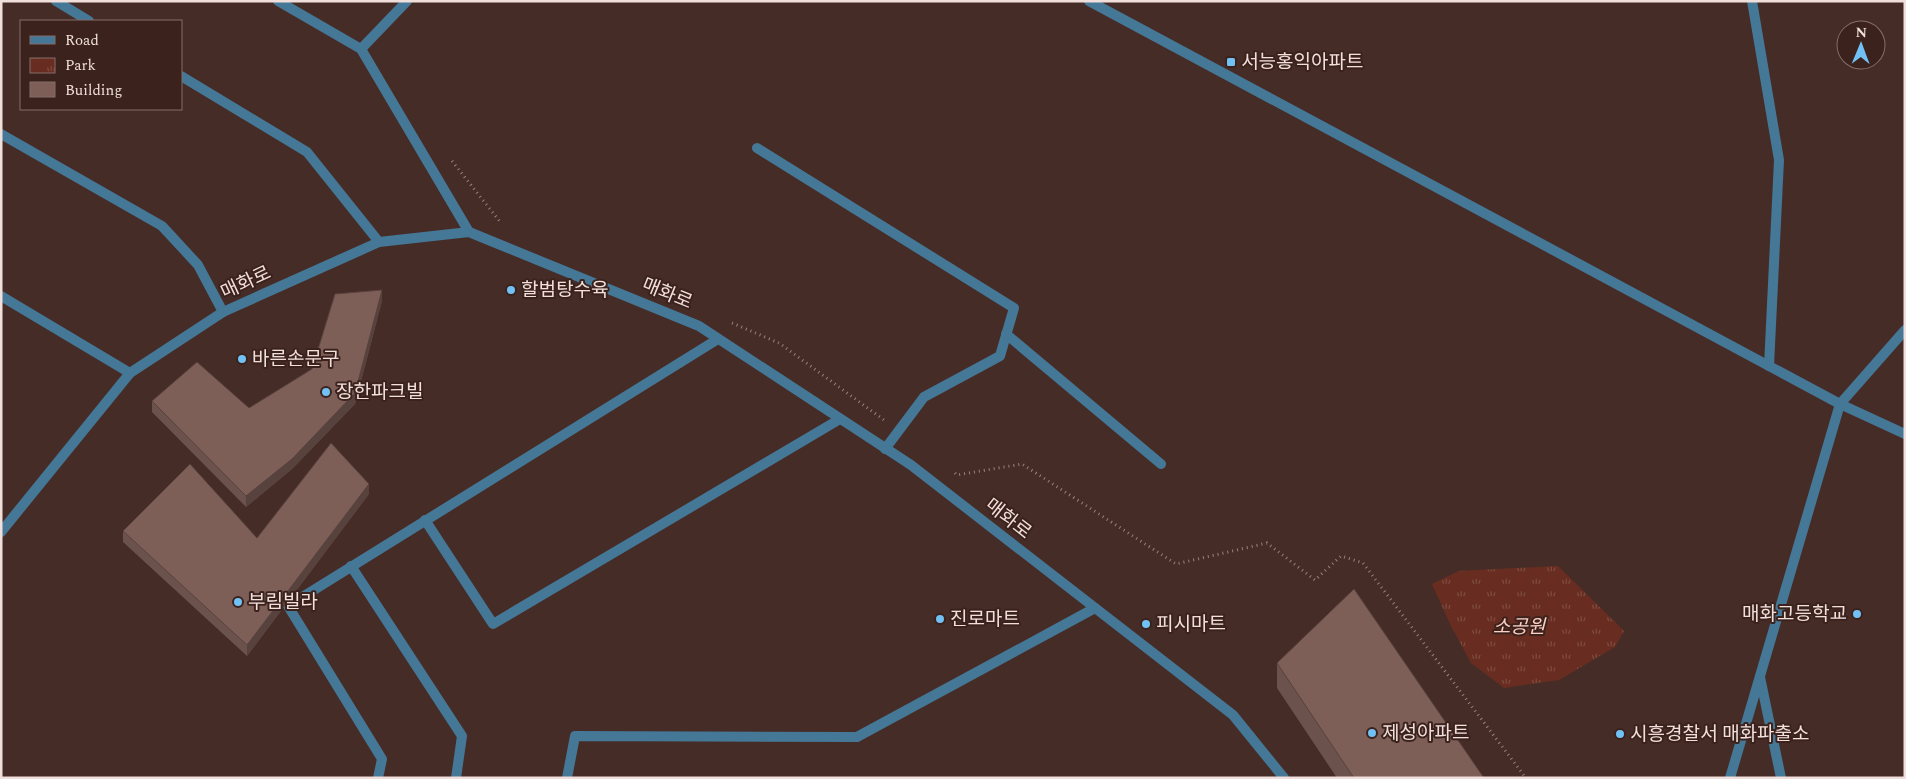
<svg xmlns="http://www.w3.org/2000/svg" width="1906" height="779" viewBox="0 0 1906 779" font-family="Spectral,'Noto Sans KR',serif">
  <style>
    .park { fill: url(#park-tufts) }
    .lines { fill: none; stroke-linecap: round; stroke-linejoin: round }
    .path { stroke: #98827d; stroke-width: 3; stroke-dasharray: 1 4; stroke-linecap: butt }
    .service { stroke: #457797; stroke-width: 10 }
    .minor { stroke: #457797; stroke-width: 10 }
    .tertiary { stroke: #457797; stroke-width: 10 }
    .wall { fill: #6c524c }
    .shaded-wall { fill: #58423e }
    .building { fill: #7d5f58; stroke: #58423e }
    .poi-dot { fill: #71c1f5; stroke: #3b221c; stroke-width: 2 }
    .labels { text-anchor: middle; dominant-baseline: central; stroke-width: 4; stroke-linejoin: round; paint-order: stroke }
    .poi-label { font-size: 19px; fill: #f1dfdb; stroke: #3b221c; text-anchor: start }
    .street-label { font-size: 19px; fill: #f1dfdb; stroke: #3b221c }
    .park-label { font-size: 19px; font-style: italic; fill: #fdcfc4; stroke: #3b221c }
  </style>
  <defs>
    <pattern id="park-tufts" width="24" height="20" patternUnits="userSpaceOnUse" patternTransform="scale(1.25)"><rect width="24" height="20" fill="#682d20"/><path d="M3 7l-1-3M5 7V3M7 7l1-3M15 17l-1-3M17 17v-4M19 17l1-3" fill="none" stroke="#7e4b40"/></pattern>
  </defs>
  <rect width="100%" height="100%" fill="#462c26"/>
  <polygon class="park" points="1558,566 1624,631 1615,647 1559,680 1504,688 1471,663 1450,624 1432,584 1459,571"/>
  <g class="lines">
    <g class="path">
      <polyline points="452,161 501,223"/>
      <polyline points="732,323 779,343 884,420"/>
      <polyline points="955,473 957,475 1022,464 1176,564 1267,543 1315,580 1341,556 1363,563 1526,778"/>
    </g>
    <g class="service">
      <polyline points="278,1 361,49 469,232"/>
      <polyline points="1752,1 1779,160 1769,366"/>
      <polyline points="361,49 407,1"/>
      <polyline points="425,520 493,624 840,419"/>
    </g>
    <g class="minor">
      <polyline points="56,1 89,21"/>
      <polyline points="181,76 307,152 379,242"/>
      <polyline points="1,134 162,226 198,265 223,312"/>
      <polyline points="757,148 1014,308 1000,356 924,397 885,449"/>
      <polyline points="1,296 130,373"/>
      <polyline points="1006,334 1161,464"/>
      <polyline points="1840,404 1905,434"/>
      <polyline points="351,566 462,736 456,778"/>
      <polyline points="1760,677 1781,778"/>
      <polyline points="378,778 382,759 288,606 718,339"/>
      <polyline points="567,778 575,736 857,737 1095,608"/>
    </g>
    <g class="tertiary">
      <polyline points="1089,1 1840,404"/>
      <polyline points="1,532 130,373 223,312 379,242 469,232 699,326 911,465 1233,715 1284,778"/>
      <polyline points="1730,778 1840,404 1905,330"/>
    </g>
  </g>
  <g class="wall">
    <polygon points="382,301 355,404 292,469 246,507 152,412 152,401 249,408 312,369"/>
    <polygon points="369,494 247,656 123,542 123,531 257,538"/>
    <polygon points="1277,663 1484,778 1337,778 1277,688"/>
  </g>
  <g class="shaded-wall">
    <polygon points="382,290 382,301 355,404 292,469 246,507 246,496"/>
    <polygon points="369,484 369,494 247,656 247,645"/>
  </g>
  <g class="building">
    <polygon points="382,290 355,393 292,459 246,496 152,401 197,362 249,408 312,369 335,294"/>
    <polygon points="331,443 369,484 247,645 123,531 190,464 257,538"/>
    <polygon points="1354,589 1484,778 1354,778 1277,663"/>
  </g>
  <g class="poi-dot">
    <rect x="1226" y="57" width="10" height="10" rx="2.5"/>
    <circle cx="511" cy="290" r="5"/>
    <circle cx="242" cy="359" r="5"/>
    <circle cx="326" cy="392" r="5"/>
    <circle cx="238" cy="602" r="5"/>
    <circle cx="1857" cy="614" r="5"/>
    <circle cx="940" cy="619" r="5"/>
    <circle cx="1146" cy="624" r="5"/>
    <circle cx="1372" cy="733" r="5"/>
    <circle cx="1620" cy="734" r="5"/>
  </g>
  <g class="labels">
    <g class="poi-label">
      <text x="1241" y="62">서능홍익아파트</text>
      <text x="521" y="290">할범탕수육</text>
      <text x="252" y="359">바른손문구</text>
      <text x="336" y="392">장한파크빌</text>
      <text x="248" y="602">부림빌라</text>
      <text x="1847" y="614" text-anchor="end">매화고등학교</text>
      <text x="950" y="619">진로마트</text>
      <text x="1156" y="624">피시마트</text>
      <text x="1382" y="733">제성아파트</text>
      <text x="1630" y="734">시흥경찰서 매화파출소</text>
    </g>
    <g class="street-label">
      <text transform="translate(246 283) rotate(-25)">매화로</text>
      <text transform="translate(667 294) rotate(22)">매화로</text>
      <text transform="translate(1008 519) rotate(38)">매화로</text>
    </g>
    <g class="park-label">
      <text x="1519" y="627">소공원</text>
    </g>
  </g>
  <rect width="1906" height="779" fill="none" stroke="#f1dfdb" stroke-width="5"/>
  <rect x="20" y="20" width="162" height="90" fill="#3b221c" stroke="#846e68"/>
  <rect x="30" y="36" width="25" height="8" fill="#457797" stroke="#846e68"/>
  <text x="65" y="45" font-size="15" fill="#f1dfdb">Road</text>
  <rect x="30" y="58" width="25" height="15" fill="url(#park-tufts)" stroke="#846e68"/>
  <text x="65" y="70" font-size="15" fill="#f1dfdb">Park</text>
  <rect x="30" y="82" width="25" height="15" fill="#7d5f58" stroke="#846e68"/>
  <text x="65" y="95" font-size="15" fill="#f1dfdb">Building</text>
  <g transform="translate(1861 45) rotate(1)"><circle r="24" fill="#3b221c" stroke="#846e68"/>
  <path d="M0-4L9 19L0 12L-9 19Z" fill="#71c1f5"/>
  <text y="-8" font-size="14" font-weight="bold" text-anchor="middle" fill="#f1dfdb">N</text>
  </g>
</svg>
